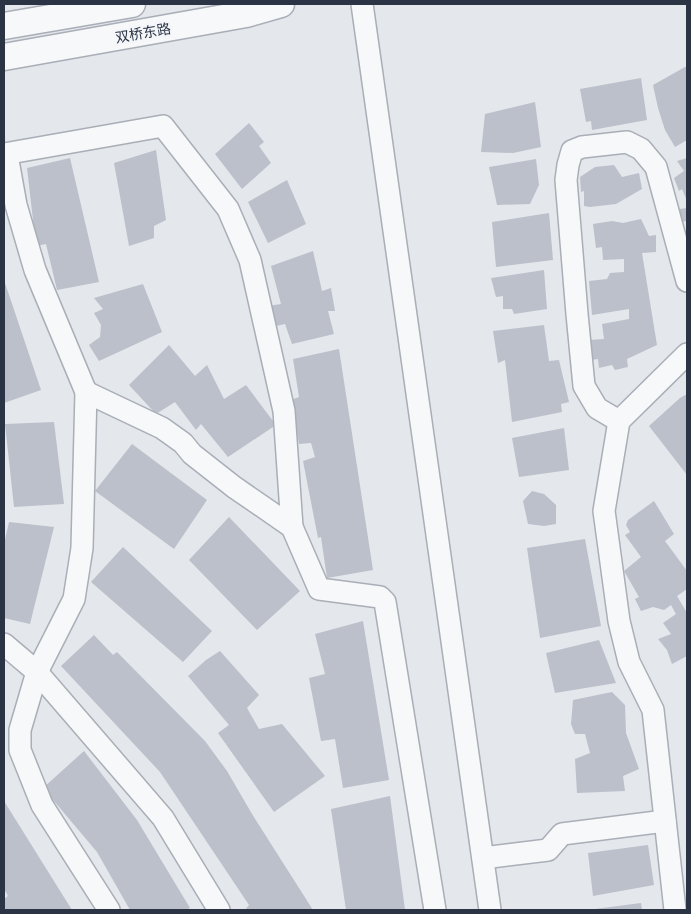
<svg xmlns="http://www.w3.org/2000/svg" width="691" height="914" viewBox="0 0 691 914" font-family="Montserrat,'Noto Sans SC',sans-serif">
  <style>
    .building { fill: #bbc0ca }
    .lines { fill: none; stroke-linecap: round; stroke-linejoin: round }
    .minor-casing { stroke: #a9aeb7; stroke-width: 24 }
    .tertiary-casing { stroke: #a9aeb7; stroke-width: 29 }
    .minor { stroke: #f7f8fa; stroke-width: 21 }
    .tertiary { stroke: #f7f8fa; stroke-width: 26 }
    .labels { text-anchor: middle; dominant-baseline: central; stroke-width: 5; stroke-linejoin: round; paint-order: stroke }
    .street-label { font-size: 14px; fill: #2b3445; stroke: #f4f6f9 }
  </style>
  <rect width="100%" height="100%" fill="#e4e7ec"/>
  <g class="building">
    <polygon points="685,67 687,67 687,140 675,147 665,130 658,108 653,85"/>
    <polygon points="641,78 647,120 592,130 591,121 586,122 580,89"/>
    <polygon points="535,102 541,147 513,153 481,152 485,114"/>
    <polygon points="249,123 264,142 259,146 271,163 242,189 215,154"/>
    <polygon points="156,150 166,220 154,226 154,238 129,246 114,163"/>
    <polygon points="70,158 99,282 57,290 46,244 36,246 27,168"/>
    <polygon points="687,158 687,201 682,189 679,191 674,178 684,171 677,161"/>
    <polygon points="536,159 539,185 530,204 497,205 489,167"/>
    <polygon points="614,165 622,177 639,173 642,189 616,204 590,207 584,206 584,191 581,192 580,177 595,167"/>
    <polygon points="287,180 306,224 268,243 248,202"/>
    <polygon points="687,208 687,221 681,222 679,209"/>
    <polygon points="549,213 553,260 496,267 492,222"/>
    <polygon points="641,219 649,236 656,235 656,252 642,253 657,345 627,359 628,367 615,370 612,365 599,368 598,359 591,360 589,340 604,339 602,324 629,319 629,309 592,315 589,281 607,279 610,273 624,272 624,259 603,260 602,247 596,248 593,224 612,221 623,223"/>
    <polygon points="313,251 322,291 331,288 335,311 328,311 334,334 292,344 285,324 272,327 268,306 281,304 271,266"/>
    <polygon points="544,270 547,309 514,314 512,309 503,309 503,296 496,297 491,278"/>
    <polygon points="4,280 41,390 4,403"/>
    <polygon points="143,284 162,332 99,361 89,345 100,337 101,325 94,313 103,309 94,298"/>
    <polygon points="544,325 549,361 559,360 569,402 561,404 562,412 512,422 505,360 498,363 493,331"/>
    <polygon points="169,345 195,376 207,365 224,399 246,385 276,425 228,457 201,424 196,430 175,402 156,414 129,385"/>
    <polygon points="339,349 373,570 327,578 321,537 318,538 303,461 315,457 311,443 299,444 291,400 299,397 293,359"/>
    <polygon points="687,394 687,475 649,426 680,398"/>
    <polygon points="54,422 64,504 14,507 5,424"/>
    <polygon points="564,428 569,470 519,477 512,438"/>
    <polygon points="132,444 207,500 174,549 95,491"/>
    <polygon points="532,491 544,494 556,505 556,524 544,526 528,524 523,501"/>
    <polygon points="654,501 674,534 665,541 687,571 687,589 677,596 687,613 687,656 672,664 667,650 658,639 671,634 663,623 676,614 671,605 664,610 653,607 641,611 635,599 639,597 624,571 641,557 625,535 630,532 626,525 628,520"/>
    <polygon points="229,517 300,591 257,630 189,560"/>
    <polygon points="9,522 54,527 30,624 4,618 4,544"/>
    <polygon points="585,539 601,626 540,638 527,548"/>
    <polygon points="123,547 212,631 183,662 91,582"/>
    <polygon points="363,621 389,780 343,788 335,739 321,741 309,678 325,674 315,634"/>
    <polygon points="94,635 113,655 117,652 205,741 227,771 252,814 313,910 245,910 249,905 160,772 61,666"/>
    <polygon points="599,640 616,683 555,693 546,653"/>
    <polygon points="220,651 259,695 247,708 259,729 282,724 325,776 274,812 218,733 229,725 188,676 206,660"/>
    <polygon points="612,692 625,705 626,733 639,769 623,776 625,791 577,793 575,759 590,753 585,734 575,734 571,724 573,700"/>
    <polygon points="84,751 137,820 190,908 186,910 130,910 97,852 43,788"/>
    <polygon points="390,796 405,910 346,910 331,809"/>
    <polygon points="4,801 72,910 4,910 4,899 8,896 4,889"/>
    <polygon points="648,845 654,885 593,896 588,853"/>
    <polygon points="641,903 642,910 595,910 595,909"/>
  </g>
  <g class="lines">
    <defs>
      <g id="minor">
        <polyline points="362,4 490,910"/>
        <polyline points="4,154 163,126 228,209 250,260 284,411 292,527 319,589 380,597 385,602 435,910"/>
        <polyline points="7,155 16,205 35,270 86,392 82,548 74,599 37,672 20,730 20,750 42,805 109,910"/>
        <polyline points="86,392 162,428 183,443 192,454 234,487 292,527"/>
        <polyline points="619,421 597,408 584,386 577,314 566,180 568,165 572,151 582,147 627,142 641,149 656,167 687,281"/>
        <polyline points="4,644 37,672 163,818 219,910"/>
        <polyline points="483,858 548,850 562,834 665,821"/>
        <polyline points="675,910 653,710 629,662 619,621 604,511 619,421 687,354"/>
      </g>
      <g id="tertiary">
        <polyline points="4,26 132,4"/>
        <polyline points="4,57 246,14 281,4"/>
      </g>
    </defs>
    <use href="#minor" class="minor-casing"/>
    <use href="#tertiary" class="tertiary-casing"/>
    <use href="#minor" class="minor"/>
    <use href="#tertiary" class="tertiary"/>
  </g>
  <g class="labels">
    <g class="street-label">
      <text transform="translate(143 33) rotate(-10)">双桥东路</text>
    </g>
  </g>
  <rect width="691" height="914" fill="none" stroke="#2b3445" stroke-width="10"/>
</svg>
